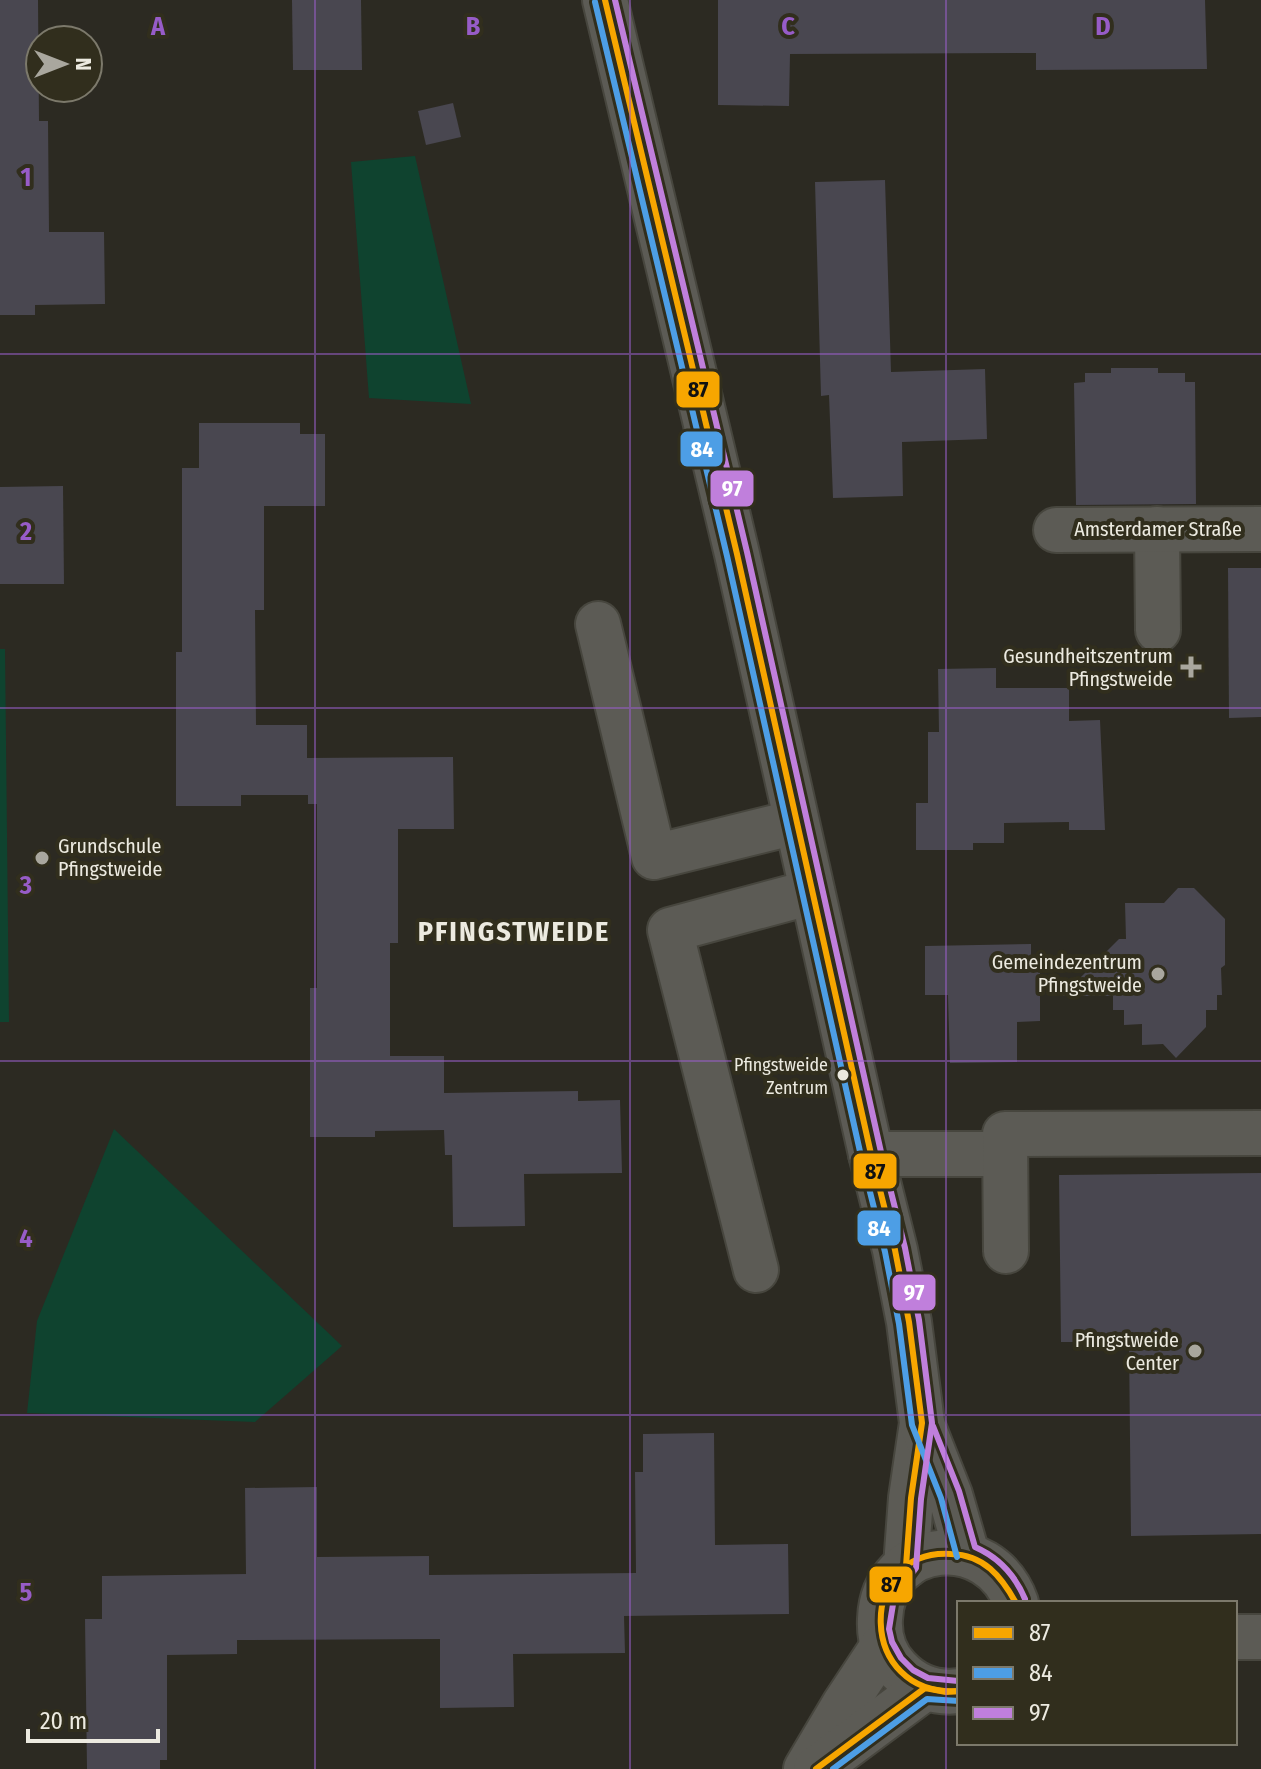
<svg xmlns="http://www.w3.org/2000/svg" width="1261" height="1769" viewBox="0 0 1261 1769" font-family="'Fira Sans Condensed',sans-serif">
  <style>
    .green { fill: #0f432f }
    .building { fill: #494750 }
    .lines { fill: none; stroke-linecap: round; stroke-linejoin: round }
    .minor-casing { stroke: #47463e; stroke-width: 48 }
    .minor { stroke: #5c5b55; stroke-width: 44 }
    .bus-1-casing { stroke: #312e1d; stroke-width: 12 }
    .bus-2-casing { stroke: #312e1d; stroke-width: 12 }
    .bus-3-casing { stroke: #312e1d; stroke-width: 12 }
    .bus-1 { stroke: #f7a600; stroke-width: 6 }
    .bus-2 { stroke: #4d9ee5; stroke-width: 6 }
    .bus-3 { stroke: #c07fdc; stroke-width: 6 }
    .grid { fill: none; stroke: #975cc7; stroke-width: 2; stroke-opacity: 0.55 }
    .poi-dot { fill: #a9a79e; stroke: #312e1d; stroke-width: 3 }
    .bus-dot { fill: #eceae0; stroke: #312e1d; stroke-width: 3 }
    .labels { text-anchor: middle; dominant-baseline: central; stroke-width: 8; stroke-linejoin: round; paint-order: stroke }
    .bus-label { font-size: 18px; fill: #eceae0; stroke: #312e1d; text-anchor: end }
    .street-label { font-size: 20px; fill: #eceae0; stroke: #312e1d }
    .poi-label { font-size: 20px; fill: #eceae0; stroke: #312e1d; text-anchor: end }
    .district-label { font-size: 28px; font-weight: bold; letter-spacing: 2px; fill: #eceae0; stroke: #312e1d }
    .grid-label { font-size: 26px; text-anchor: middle; font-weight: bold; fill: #975cc7; stroke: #312e1d; stroke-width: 8; stroke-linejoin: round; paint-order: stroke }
    .line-badge { stroke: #312e1d; stroke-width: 3 }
    .badge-label { font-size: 22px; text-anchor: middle; font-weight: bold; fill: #fff }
    .pale-badge-label { font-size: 22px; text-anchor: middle; font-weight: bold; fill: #111 }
  </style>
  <rect width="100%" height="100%" fill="#2c2a22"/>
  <g class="green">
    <polygon points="415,156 471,404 369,398 351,162"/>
    <polygon points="0,649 5,649 9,1022 0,1022"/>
    <polygon points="114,1129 342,1346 255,1422 27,1413 37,1321"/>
  </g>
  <g class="building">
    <polygon points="0,0 38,0 39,121 48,121 49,232 104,232 105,304 35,305 35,315 0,315"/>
    <polygon points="292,0 361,0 362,70 293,70"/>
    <polygon points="718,0 1205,0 1207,69 1036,70 1036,53 790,54 789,106 718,105"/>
    <polygon points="453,103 461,137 426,145 418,111"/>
    <polygon points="885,180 891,372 985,369 987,439 902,442 903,496 833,498 829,395 821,396 815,182"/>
    <polygon points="1111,368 1158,368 1158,373 1185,373 1185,382 1195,382 1196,504 1076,505 1074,383 1085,382 1085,373 1111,373"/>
    <polygon points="199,423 300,423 300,434 325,434 325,506 264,506 264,610 255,610 256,725 307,725 307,758 453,757 454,829 398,829 398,943 390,943 390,1056 444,1056 444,1093 578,1091 578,1101 620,1100 622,1173 524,1174 525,1226 453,1227 452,1155 445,1155 444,1130 375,1131 375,1137 310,1137 310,988 317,988 317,804 308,804 308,795 241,795 241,806 176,806 176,652 182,652 182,468 199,468"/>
    <polygon points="63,486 64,584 0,584 0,487"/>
    <polygon points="1228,568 1261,568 1261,717 1229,718"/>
    <polygon points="996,668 996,688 1069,688 1069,721 1100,720 1105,830 1069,830 1069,822 1004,823 1004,843 973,843 973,850 916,850 916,803 928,803 928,732 939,732 938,669"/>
    <polygon points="1178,888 1194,888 1225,919 1225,965 1221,968 1222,995 1217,995 1217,1010 1206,1010 1206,1027 1176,1058 1163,1044 1142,1045 1142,1024 1124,1025 1124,1010 1113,1010 1113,996 1062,996 1119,939 1126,939 1125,903 1164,903"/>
    <polygon points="1031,944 1031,961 1040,961 1040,1021 1017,1022 1017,1062 950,1063 948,995 925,995 925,946"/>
    <polygon points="1261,1173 1261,1534 1131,1536 1129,1342 1061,1342 1059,1175"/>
    <polygon points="714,1433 715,1545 788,1544 789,1614 624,1616 625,1653 513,1654 514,1707 440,1708 440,1639 237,1640 237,1654 167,1655 167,1760 160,1760 160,1769 87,1769 85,1619 102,1619 102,1576 246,1574 245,1488 317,1487 317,1557 429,1556 429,1575 636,1573 635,1472 643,1472 643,1434"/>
  </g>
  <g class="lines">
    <defs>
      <g id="minor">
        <polyline points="605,0 737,554 871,1154 895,1250 909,1322 922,1423 911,1498 906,1566"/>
        <polyline points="1157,529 1158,630"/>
        <polyline points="1056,530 1261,529"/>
        <polyline points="598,624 654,857 796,822"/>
        <polyline points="871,1154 1005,1154"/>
        <polyline points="1006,1251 1005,1134 1261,1133"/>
        <polyline points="756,1270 670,930 812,892"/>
        <polyline points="922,1424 950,1495 967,1554"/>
        <polyline points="1235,1637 1261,1637"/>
        <path d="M959,1691C936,1694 914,1686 898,1669C884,1655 879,1637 880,1619C883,1538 990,1529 1016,1603"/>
        <polyline points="806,1769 844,1705 883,1646"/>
        <polyline points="816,1769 925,1688"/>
      </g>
    </defs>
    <use href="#minor" class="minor-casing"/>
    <use href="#minor" class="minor"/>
    <defs>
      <g id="bus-1">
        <polyline points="605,0 737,554 871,1154 895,1250 909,1322 922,1423 911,1498 906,1566"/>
        <path d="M959,1691C856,1698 856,1548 951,1554C984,1555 1001,1576 1016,1603"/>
        <polyline points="816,1769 925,1688 946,1692 959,1691"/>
      </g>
      <g id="bus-2">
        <polyline points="595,2 727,556 861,1156 885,1252 899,1324 912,1425 941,1498 957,1557"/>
        <polyline points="833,1769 927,1699 959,1701"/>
      </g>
      <g id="bus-3">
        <polyline points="615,0 747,552 881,1152 905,1248 919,1320 932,1423 921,1499 916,1568 894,1598 889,1629 892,1642 901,1658 913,1670 928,1678 958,1681"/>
        <path d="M933,1426L959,1491L975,1547C1000,1558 1015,1575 1025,1599"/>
      </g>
    </defs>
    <use href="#bus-1" class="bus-1-casing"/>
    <use href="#bus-2" class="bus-2-casing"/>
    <use href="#bus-3" class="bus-3-casing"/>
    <use href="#bus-1" class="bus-1"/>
    <use href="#bus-2" class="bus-2"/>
    <use href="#bus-3" class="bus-3"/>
  </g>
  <path class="grid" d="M315,0V1769M630,0V1769M946,0V1769M0,354H1261M0,708H1261M0,1061H1261M0,1415H1261"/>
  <g class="poi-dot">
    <path d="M1187 655h8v8h8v8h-8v8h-8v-8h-8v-8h8z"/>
    <circle cx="42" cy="858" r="8"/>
    <circle cx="1158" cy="974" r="8"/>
    <circle cx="1195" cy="1351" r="8"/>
  </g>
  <circle class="bus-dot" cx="843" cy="1075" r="7"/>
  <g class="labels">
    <g class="bus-label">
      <text x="828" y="1065">Pfingstweide<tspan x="828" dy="23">Zentrum</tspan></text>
    </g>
    <g class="street-label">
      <text x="1158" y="529">Amsterdamer Straße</text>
    </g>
    <g class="poi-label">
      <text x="1173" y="656">Gesundheitszentrum<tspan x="1173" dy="23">Pfingstweide</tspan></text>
      <text x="58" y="846" text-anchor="start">Grundschule<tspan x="58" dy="23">Pfingstweide</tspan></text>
      <text x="1142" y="962">Gemeindezentrum<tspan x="1142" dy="23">Pfingstweide</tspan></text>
      <text x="1179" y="1340">Pfingstweide<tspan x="1179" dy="23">Center</tspan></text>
    </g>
    <g class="district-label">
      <text x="514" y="931">PFINGSTWEIDE</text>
    </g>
  </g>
  <g class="grid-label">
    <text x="158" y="35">A</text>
    <text x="473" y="35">B</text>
    <text x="788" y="35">C</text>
    <text x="1103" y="35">D</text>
    <text x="26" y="186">1</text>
    <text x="26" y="540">2</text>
    <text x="26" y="894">3</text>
    <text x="26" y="1247">4</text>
    <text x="26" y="1601">5</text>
  </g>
  <g class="line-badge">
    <rect x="675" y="370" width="46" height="39" rx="8" fill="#f7a600"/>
    <rect x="679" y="430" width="45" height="38" rx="8" fill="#4d9ee5"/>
    <rect x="709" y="469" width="46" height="39" rx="8" fill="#c07fdc"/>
    <rect x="852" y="1152" width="46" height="38" rx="8" fill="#f7a600"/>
    <rect x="856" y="1209" width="46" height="38" rx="8" fill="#4d9ee5"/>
    <rect x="891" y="1273" width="46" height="39" rx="8" fill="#c07fdc"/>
    <rect x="868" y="1565" width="46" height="39" rx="8" fill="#f7a600"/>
  </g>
  <g class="badge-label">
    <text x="702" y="457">84</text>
    <text x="732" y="496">97</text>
    <text x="879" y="1236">84</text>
    <text x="914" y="1300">97</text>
  </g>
  <g class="pale-badge-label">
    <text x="698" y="397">87</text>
    <text x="875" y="1179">87</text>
    <text x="891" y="1592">87</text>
  </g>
  <rect x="957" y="1601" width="280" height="144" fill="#312e1d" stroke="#7c796b" stroke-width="2"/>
  <rect x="973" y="1627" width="40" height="12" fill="#f7a600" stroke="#7c796b" stroke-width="2"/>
  <text x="1029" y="1641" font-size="24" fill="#eceae0">87</text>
  <rect x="973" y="1667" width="40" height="12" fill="#4d9ee5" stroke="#7c796b" stroke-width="2"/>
  <text x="1029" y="1681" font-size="24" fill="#eceae0">84</text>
  <rect x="973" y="1707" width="40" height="12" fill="#c07fdc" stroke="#7c796b" stroke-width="2"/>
  <text x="1029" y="1721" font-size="24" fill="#eceae0">97</text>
  <g transform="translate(64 64) rotate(90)"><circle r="38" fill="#312e1d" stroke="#7c796b" stroke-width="2"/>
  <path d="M0-6L14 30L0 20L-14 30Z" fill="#a9a79e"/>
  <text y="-12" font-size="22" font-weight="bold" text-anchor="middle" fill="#eceae0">N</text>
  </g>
  <path d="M28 1729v12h130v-12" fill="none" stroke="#eceae0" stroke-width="4"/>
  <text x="40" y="1729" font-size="24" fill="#eceae0" stroke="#312e1d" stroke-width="6" paint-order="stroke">20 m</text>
</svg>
